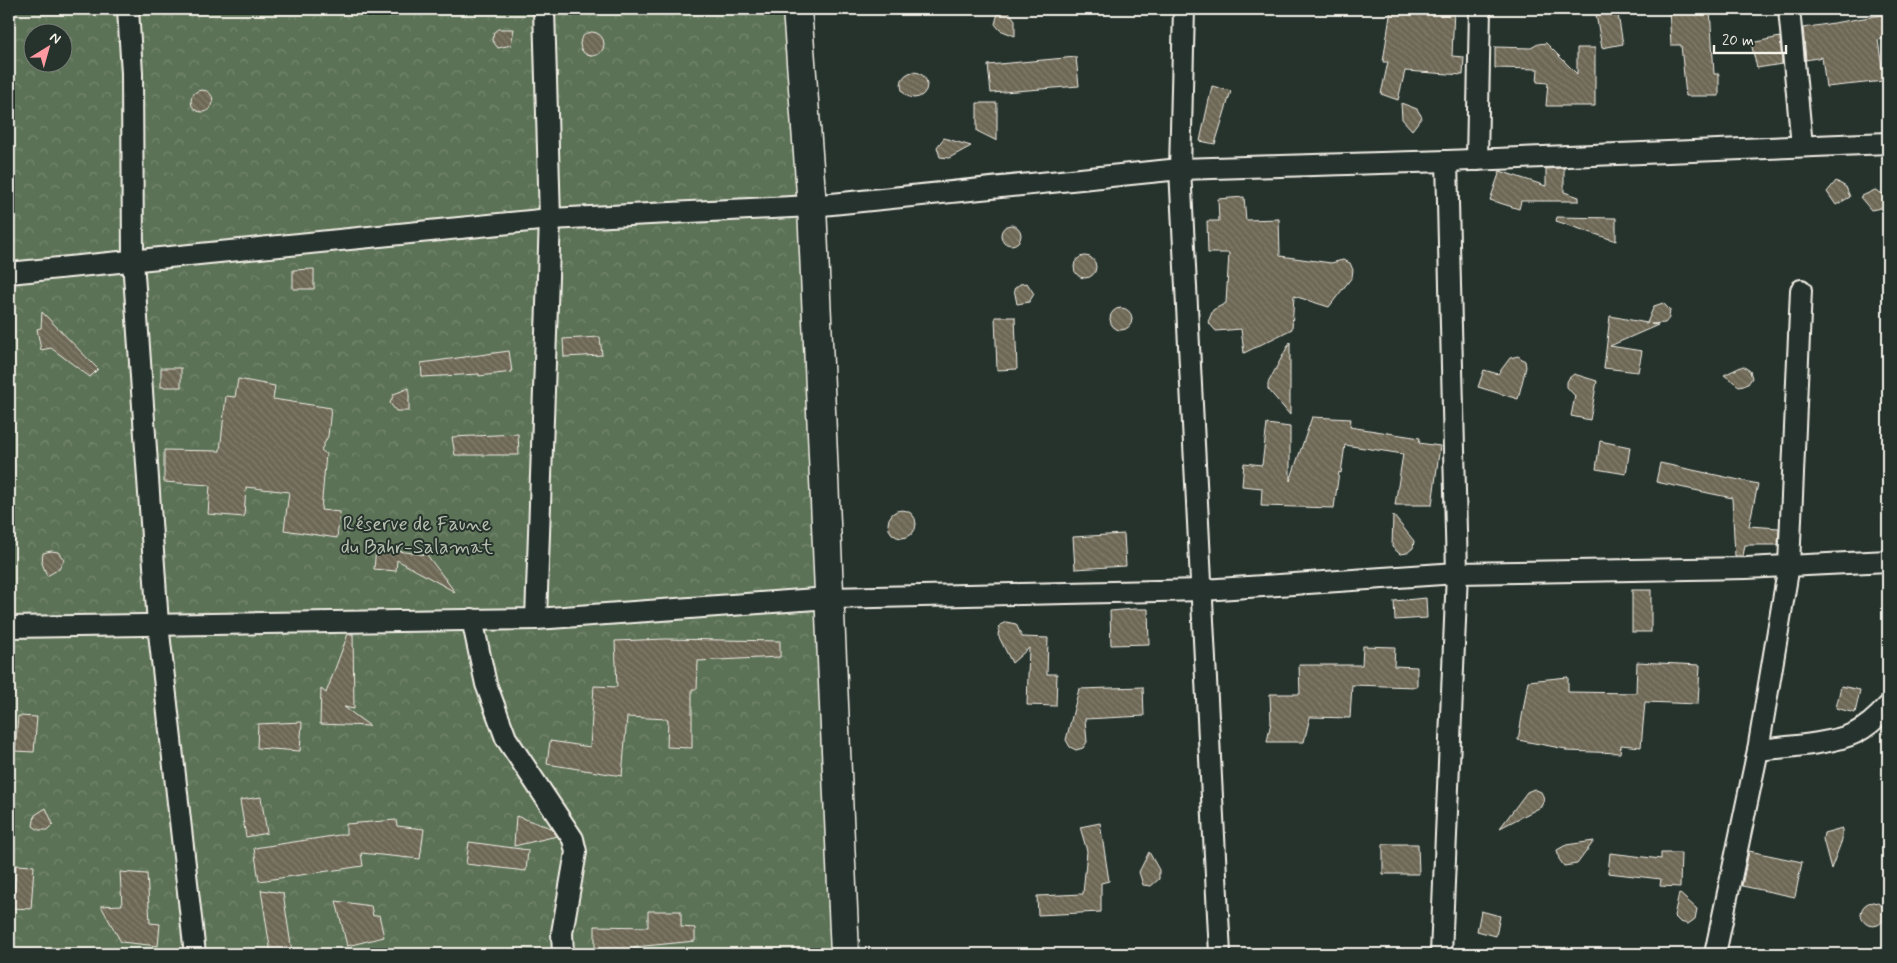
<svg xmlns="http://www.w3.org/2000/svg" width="1897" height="963" viewBox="0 0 1897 963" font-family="Mynerve,sans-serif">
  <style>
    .forest { fill: url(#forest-crowns); stroke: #a8b29f; fill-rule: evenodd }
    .building { fill: url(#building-back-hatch); stroke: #f4f1e8 }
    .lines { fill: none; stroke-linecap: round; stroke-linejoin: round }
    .minor-casing { stroke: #f4f1e8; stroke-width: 24 }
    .primary-casing { stroke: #f4f1e8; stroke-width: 31 }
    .minor { stroke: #26332d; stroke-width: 20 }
    .primary { stroke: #26332d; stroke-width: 28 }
    .labels { text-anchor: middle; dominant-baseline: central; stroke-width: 4; stroke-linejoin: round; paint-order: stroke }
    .park-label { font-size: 20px; fill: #b7beae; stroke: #26332d }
  </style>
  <defs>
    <pattern id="forest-crowns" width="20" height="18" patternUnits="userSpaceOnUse" patternTransform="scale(1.25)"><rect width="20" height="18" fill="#5c7256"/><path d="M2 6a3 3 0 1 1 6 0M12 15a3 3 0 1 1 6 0" fill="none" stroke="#74876e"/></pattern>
    <pattern id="building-back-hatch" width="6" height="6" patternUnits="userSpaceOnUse" patternTransform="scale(1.25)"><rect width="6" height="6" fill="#6d6755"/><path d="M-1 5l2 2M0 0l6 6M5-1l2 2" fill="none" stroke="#827d6d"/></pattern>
  </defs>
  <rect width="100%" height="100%" fill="#26332d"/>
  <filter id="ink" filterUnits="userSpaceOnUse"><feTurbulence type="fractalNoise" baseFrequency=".02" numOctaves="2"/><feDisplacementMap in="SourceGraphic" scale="10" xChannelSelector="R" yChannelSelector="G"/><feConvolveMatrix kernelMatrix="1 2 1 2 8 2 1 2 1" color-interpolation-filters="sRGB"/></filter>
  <g filter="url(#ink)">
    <path class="forest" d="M9,9H797L845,954H9ZM32,32H62V62H32Z"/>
    <g class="building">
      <polygon points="1391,9 1454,9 1452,56 1464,57 1463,75 1405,71 1398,100 1381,94 1388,62 1383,62"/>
      <polygon points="1595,9 1617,9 1623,44 1602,48"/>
      <polygon points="1669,9 1710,9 1714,74 1719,74 1719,96 1686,96 1681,45 1671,45"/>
      <polygon points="1008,11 1015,20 1015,36 1000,30 995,24 998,13"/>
      <polygon points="1888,14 1888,38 1878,40 1884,81 1826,87 1822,57 1806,60 1803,28"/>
      <polygon points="498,29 514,29 511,45 498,48 492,40 494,32"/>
      <circle cx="592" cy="44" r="12"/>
      <polygon points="1780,37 1782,64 1757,68 1751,43"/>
      <polygon points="1546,43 1577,74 1577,48 1595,48 1595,106 1546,106 1548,83 1537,82 1538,69 1495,68 1495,47 1531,48 1538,44"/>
      <polygon points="1076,57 1079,86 991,93 988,65"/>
      <circle cx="914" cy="85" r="13"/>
      <polygon points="1212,86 1231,91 1215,144 1200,141"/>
      <circle cx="202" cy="101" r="11"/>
      <polygon points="977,103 997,103 997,141 977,131"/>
      <polygon points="1401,103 1417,109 1422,117 1412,130 1402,119"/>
      <polygon points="944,138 971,146 949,158 940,157 937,147"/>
      <polygon points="1560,168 1564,168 1564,192 1579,197 1579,201 1521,201 1519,209 1490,200 1500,171 1546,186 1546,169"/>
      <polygon points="1836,181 1846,187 1850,197 1836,205 1827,192"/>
      <polygon points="1875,190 1883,194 1884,202 1881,208 1871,210 1860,197"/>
      <polygon points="1244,197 1246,220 1279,219 1280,256 1331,263 1343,260 1350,263 1353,270 1352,277 1329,307 1294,296 1292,329 1244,353 1241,329 1216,331 1208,322 1213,310 1226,303 1229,253 1208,253 1207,221 1219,221 1218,199"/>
      <polygon points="1557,217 1616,218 1616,241 1556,221"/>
      <circle cx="1011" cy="235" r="10"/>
      <circle cx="1085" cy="267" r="11"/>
      <polygon points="314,269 314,289 293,289 293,270"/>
      <polygon points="1027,283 1034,294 1029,302 1017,304 1014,289 1020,284"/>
      <polygon points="1663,303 1670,310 1669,318 1665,323 1651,324 1658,325 1610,346 1642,351 1638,372 1604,368 1610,316 1647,323 1654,306"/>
      <circle cx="1121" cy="319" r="11"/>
      <polygon points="42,312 98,369 90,377 51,348 41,350 37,329 41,328"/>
      <polygon points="995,317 1015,317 1017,369 997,370"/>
      <polygon points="600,337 602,355 564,357 563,339"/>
      <polygon points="1290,342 1290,415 1268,389 1268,383"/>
      <polygon points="509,351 512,372 479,376 479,374 422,377 421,363"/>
      <polygon points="1518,356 1525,361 1526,367 1518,399 1478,387 1484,370 1498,374 1510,358"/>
      <polygon points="1743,366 1750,371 1752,378 1748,384 1739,386 1724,375"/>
      <rect x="161" y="368" width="20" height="19"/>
      <polygon points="1574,374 1597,381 1590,420 1571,416 1575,396 1567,387 1567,382 1569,378"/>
      <polygon points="238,379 275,386 273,399 331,408 328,436 321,450 326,454 321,510 340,512 337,538 284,530 289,492 246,487 244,517 208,514 210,485 164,482 164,450 220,451 226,396 235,397"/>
      <polygon points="409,388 409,411 396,411 390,403 394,394"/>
      <polygon points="1312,417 1351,419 1350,427 1420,438 1419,443 1440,446 1432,505 1395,505 1403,454 1345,445 1341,473 1339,472 1334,508 1261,506 1262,488 1242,486 1244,463 1262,465 1267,424 1290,427 1290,481"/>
      <polygon points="518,434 519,455 455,455 452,437"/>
      <polygon points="1600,441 1630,447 1626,474 1596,469"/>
      <polygon points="1660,463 1758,484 1749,526 1779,528 1778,545 1745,545 1743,556 1735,556 1732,498 1656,482"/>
      <circle cx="902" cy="524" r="14"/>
      <polygon points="1393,515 1414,541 1413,548 1407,553 1400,554 1392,547"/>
      <polygon points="1124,534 1126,566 1075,569 1073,537"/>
      <polygon points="376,548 427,555 455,592 397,560 396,571 374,569"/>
      <polygon points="51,551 58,552 64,560 59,569 47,576 42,563 43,553"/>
      <rect x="1632" y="590" width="19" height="42"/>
      <polygon points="1426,598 1427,618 1395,620 1394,601"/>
      <polygon points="1134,609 1148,609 1149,644 1111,645 1110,611"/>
      <polygon points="1006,622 1016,624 1022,637 1048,638 1047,674 1057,674 1056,706 1027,705 1029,648 1012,663 998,635 1000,625"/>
      <polygon points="348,634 353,634 354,709 344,707 370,726 320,724 321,689 326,693"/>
      <polygon points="665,639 780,641 780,657 698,661 697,689 692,689 692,748 667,747 668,719 627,717 622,776 547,764 550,741 590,747 594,686 617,687 615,641"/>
      <polygon points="1363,646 1395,647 1394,666 1417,667 1417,687 1352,685 1350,718 1310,717 1304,742 1267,742 1271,722 1270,694 1300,694 1299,665 1362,665"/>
      <polygon points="1637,662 1700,665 1698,704 1645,702 1641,747 1621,745 1620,753 1566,751 1566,749 1518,740 1528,681 1568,677 1568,692 1636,693"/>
      <polygon points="1841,686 1860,690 1855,713 1836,708"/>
      <polygon points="1143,687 1144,716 1085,719 1087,742 1083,748 1076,750 1070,747 1066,740 1079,689"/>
      <polygon points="18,716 37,717 34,752 15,751"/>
      <polygon points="302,722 300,751 257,748 258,724"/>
      <polygon points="1534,789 1541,792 1543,796 1544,800 1541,807 1500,828 1527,792"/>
      <polygon points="261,797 267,833 246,837 240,800"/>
      <polygon points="46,808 53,824 47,830 39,830 33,826 35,815"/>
      <polygon points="516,816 551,828 557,836 514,846"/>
      <polygon points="396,820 397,826 424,829 420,859 361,853 363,866 259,881 254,848 346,834 346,824"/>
      <polygon points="1100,823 1109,881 1101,883 1101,912 1038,915 1037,896 1083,894 1087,851 1080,827"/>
      <polygon points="1842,828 1842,840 1831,869 1823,839 1824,833"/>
      <polygon points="1594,841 1577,864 1564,866 1559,859 1557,850 1566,845"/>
      <polygon points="469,842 528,850 526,871 466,864"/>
      <polygon points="1383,844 1418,844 1419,874 1383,874"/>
      <polygon points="1749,851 1802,862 1795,897 1742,886"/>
      <polygon points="1149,852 1159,870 1159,879 1151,886 1143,885 1139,872"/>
      <polygon points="1610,853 1661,859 1661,853 1681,853 1680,887 1660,886 1661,879 1608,873"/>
      <polygon points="16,865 34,866 31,909 13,908"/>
      <polygon points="120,872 147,874 150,923 160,924 158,946 121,942 101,906 122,905"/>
      <polygon points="261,890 283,893 292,952 271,954"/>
      <polygon points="1679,893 1697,909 1695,919 1688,924 1680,922 1674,916"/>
      <polygon points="336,901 371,906 373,916 379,915 384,937 347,946"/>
      <circle cx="1873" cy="914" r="12"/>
      <polygon points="648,911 681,911 681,927 695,928 695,941 635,947 635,954 595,954 595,926 648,927"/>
      <polygon points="1481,911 1500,916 1496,936 1477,931"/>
    </g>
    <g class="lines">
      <defs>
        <g id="minor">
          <polyline points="128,9 132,73 133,260 158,624 195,954"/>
          <polyline points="1184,9 1180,169 1220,954"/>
          <polyline points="1789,9 1802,146"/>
          <polyline points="1477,160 1480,9"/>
          <polyline points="9,273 550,219 812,206 1180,169 1447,161 1888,143"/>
          <polyline points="472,619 486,684 506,738 573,839 576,852 562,933 563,954"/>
          <polyline points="536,619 550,219 544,9"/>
          <polyline points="9,627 536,619 830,598 1203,590 1457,573 1746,568 1888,561"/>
          <path d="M1758,750C1784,747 1833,744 1855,733C1868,727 1879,716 1888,706"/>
          <polyline points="1441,954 1457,573 1447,161"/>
          <polyline points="1715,954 1758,750 1789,565 1801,290"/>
        </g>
        <polyline id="primary" points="797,9 812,206 845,954"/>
      </defs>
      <use href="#minor" class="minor-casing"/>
      <use href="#primary" class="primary-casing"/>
      <use href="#minor" class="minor"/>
      <use href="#primary" class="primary"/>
    </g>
  </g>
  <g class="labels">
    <g class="park-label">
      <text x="417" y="524">Réserve de Faune<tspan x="417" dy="23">du Bahr-Salamat</tspan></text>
    </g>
  </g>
  <rect width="1897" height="963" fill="none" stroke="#26332d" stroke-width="30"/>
  <rect x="15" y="15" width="1867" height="933" fill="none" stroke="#f4f1e8" stroke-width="2" filter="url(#ink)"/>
  <g transform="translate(48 48) rotate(37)"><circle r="24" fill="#26332d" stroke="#787f78"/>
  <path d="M0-4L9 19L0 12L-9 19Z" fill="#ff9aa2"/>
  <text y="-8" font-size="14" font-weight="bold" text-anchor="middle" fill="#f4f1e8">N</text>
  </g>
  <path d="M1714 45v8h72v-8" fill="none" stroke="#f4f1e8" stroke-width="2.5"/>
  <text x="1722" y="45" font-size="15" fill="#f4f1e8" stroke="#26332d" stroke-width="4" paint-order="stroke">20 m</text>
</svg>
